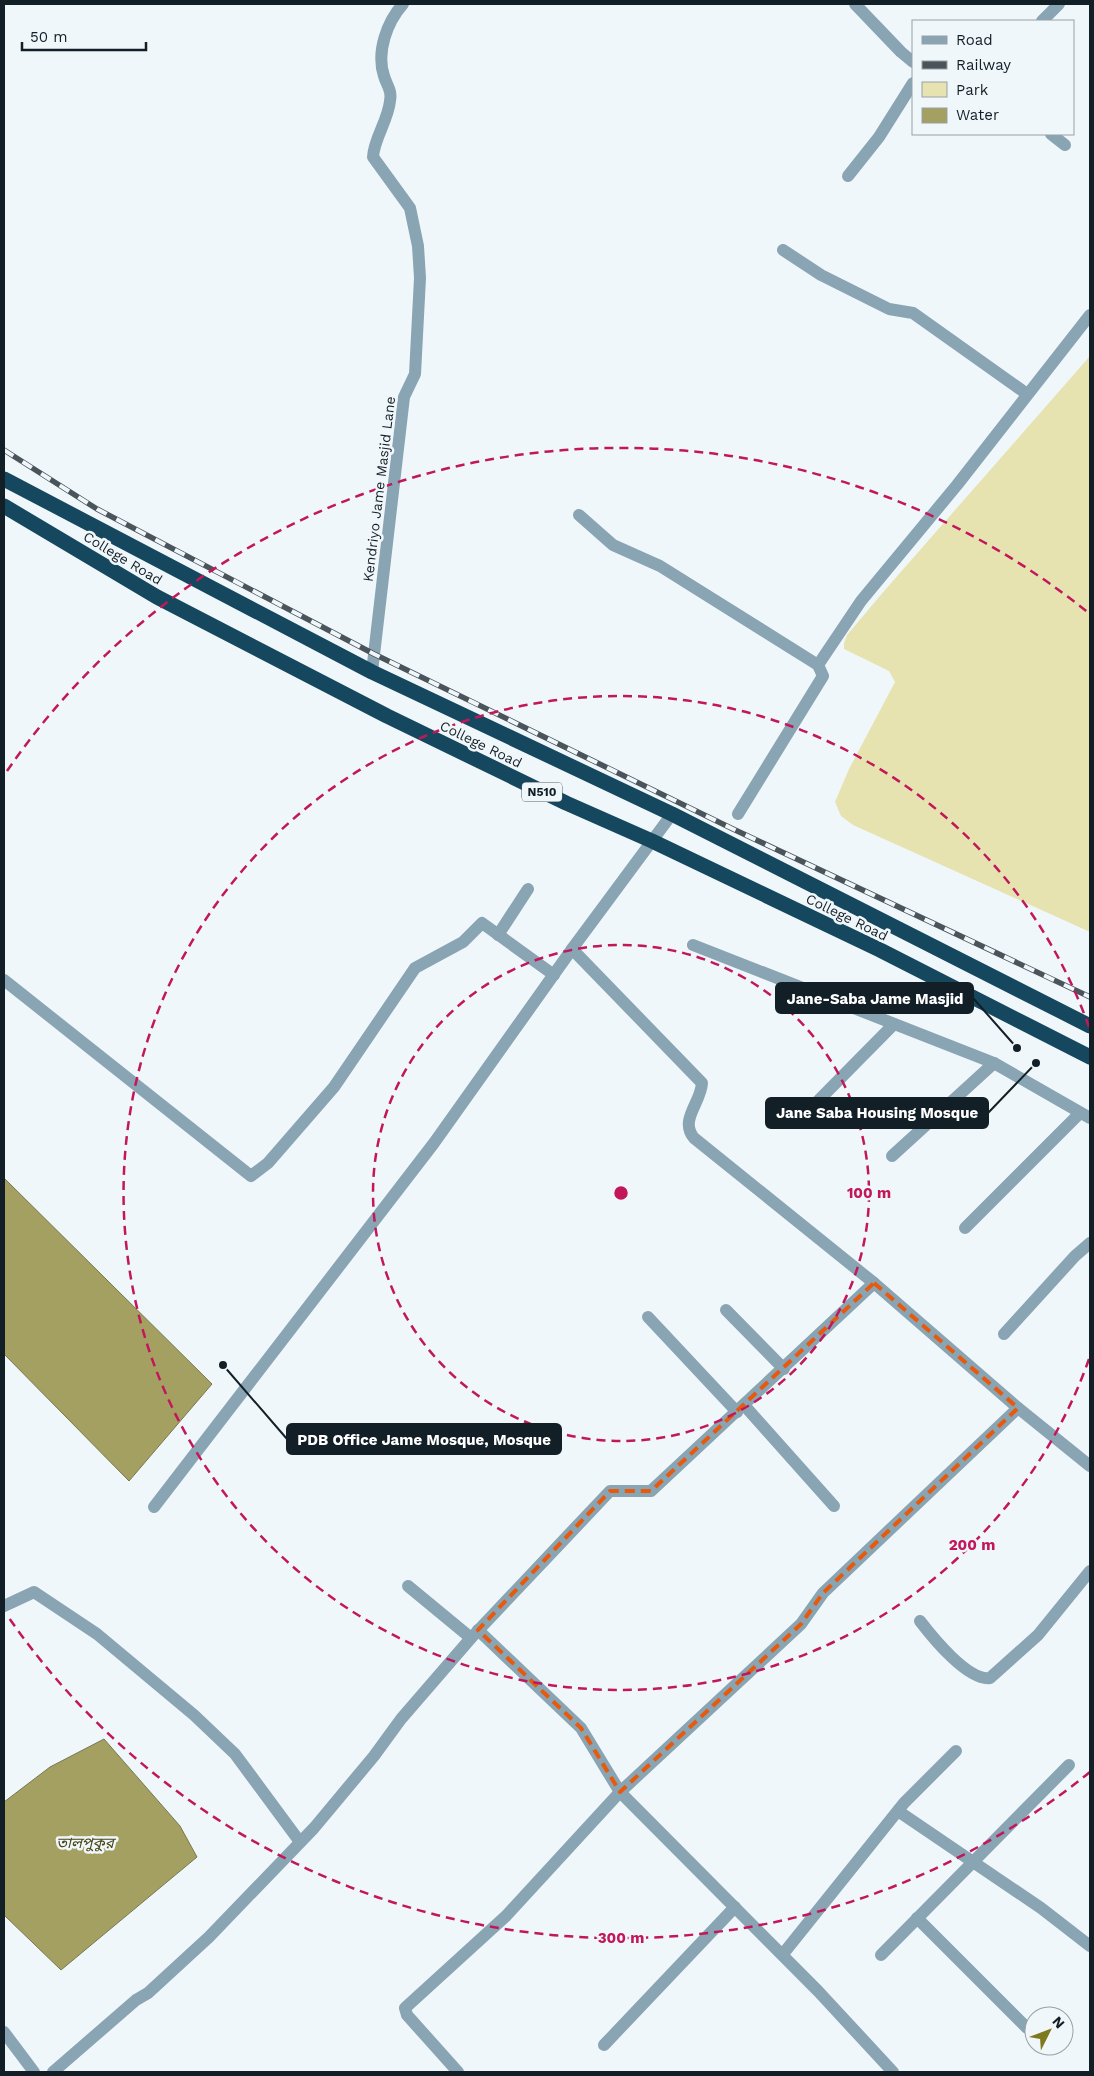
<svg xmlns="http://www.w3.org/2000/svg" width="1094" height="2076" viewBox="0 0 1094 2076" font-family="'Work Sans','Noto Sans Bengali',sans-serif">
  <style>
    .green { fill: #e6e3b1 }
    .water { fill: #a4a062; stroke: #787950 }
    .lines { fill: none; stroke-linecap: round; stroke-linejoin: round }
    .minor { stroke: #89a4b3; stroke-width: 12 }
    .highway { stroke: #15475f; stroke-width: 15 }
    .rail-casing { stroke: #4a555b; stroke-width: 5.5 }
    .rail { stroke: #f0f7fb; stroke-width: 4; stroke-dasharray: 11; stroke-linecap: butt }
    .marked { fill: none; stroke: #e8590c; stroke-width: 4; stroke-dasharray: 10 6; stroke-linejoin: round }
    .ring { fill: none; stroke: #c2185b; stroke-width: 2.5; stroke-dasharray: 9 6 }
    .labels { text-anchor: middle; dominant-baseline: central; stroke-width: 5; stroke-linejoin: round; paint-order: stroke }
    .shield { fill: #f0f7fb; stroke: #556066; stroke-width: 1 }
    .shield-label { font-size: 12px; font-weight: bold; fill: #131f26 }
    .street-label { font-size: 14px; fill: #131f26; stroke: #f0f7fb }
    .water-label { font-size: 15px; font-style: italic; fill: #484414; stroke: #f0f7fb }
    .centre { fill: #c2185b; stroke: #f0f7fb; stroke-width: 2.5 }
    .ring-label { font-size: 15px; text-anchor: middle; font-weight: bold; fill: #c2185b; stroke: #f0f7fb; stroke-width: 5; stroke-linejoin: round; paint-order: stroke }
    .leader { fill: none; stroke: #131f26; stroke-width: 2 }
    .callout-dot { fill: #131f26; stroke: #f0f7fb; stroke-width: 2 }
    .callout { fill: #131f26; stroke: #131f26; stroke-width: 2 }
    .callout-label { font-size: 15px; text-anchor: middle; font-weight: bold; fill: #fff }
  </style>
  <rect width="100%" height="100%" fill="#f0f7fb"/>
  <polygon class="green" points="1090,356 1090,932 853,825 841,816 835,802 849,769 895,682 889,671 844,649 844,643 847,635 885,590"/>
  <g class="water">
    <polygon points="4,1178 212,1384 129,1481 4,1354"/>
    <polygon points="104,1739 180,1826 197,1857 61,1970 4,1915 4,1802 50,1767"/>
  </g>
  <g class="lines">
    <g class="minor">
      <polyline points="855,4 901,52 913,62"/>
      <polyline points="1042,21 1059,4"/>
      <polyline points="1051,134 1065,145"/>
      <polyline points="848,176 879,137 913,83"/>
      <polyline points="783,250 821,275 889,309 913,313 1027,394"/>
      <polyline points="579,515 613,545 660,566 818,665"/>
      <path d="M372,672L404,397L415,374L420,278L418,246L410,208L373,157C374,138 388,121 390,101C392,90 387,86 384,76C376,52 387,22 403,4"/>
      <polyline points="738,814 823,676 818,665 861,601 957,485 1090,315"/>
      <polyline points="498,935 528,889"/>
      <polyline points="693,945 994,1063 1090,1118"/>
      <path d="M572,949L702,1083C701,1103 679,1120 694,1138L874,1283L1018,1408L1090,1466"/>
      <polyline points="4,980 251,1176 268,1163 334,1087 415,968 463,942 482,923 554,975"/>
      <polyline points="813,1106 894,1024"/>
      <polyline points="892,1156 994,1063"/>
      <polyline points="965,1228 1080,1113"/>
      <polyline points="726,1310 784,1369"/>
      <polyline points="648,1317 737,1412"/>
      <polyline points="1004,1334 1075,1256 1090,1243"/>
      <polyline points="744,1405 834,1506"/>
      <polyline points="154,1507 434,1143 572,949 672,814"/>
      <polyline points="408,1586 471,1638"/>
      <polyline points="4,1606 34,1592 97,1634 194,1715 235,1754 300,1842"/>
      <path d="M920,1621C933,1638 968,1681 990,1678L1038,1635L1090,1571"/>
      <polyline points="478,1630 581,1728 620,1792 818,1991 893,2072"/>
      <polyline points="898,1811 1041,1908 1090,1946"/>
      <polyline points="917,1918 1027,2028"/>
      <polyline points="783,1954 904,1803 956,1751"/>
      <polyline points="881,1955 1069,1765"/>
      <polyline points="4,2032 34,2072"/>
      <polyline points="604,2045 735,1907"/>
      <polyline points="53,2072 136,2000 148,1993 209,1937 314,1828 374,1756 401,1719 471,1638 610,1491 651,1491 874,1283"/>
      <polyline points="458,2072 407,2015 405,2008 506,1916 620,1792 801,1624 823,1593 1018,1408"/>
    </g>
    <g class="highway">
      <polyline points="4,479 372,672 672,814 1090,1026"/>
      <polyline points="4,506 157,597 387,716 566,803 652,841 880,950 1090,1057"/>
    </g>
    <defs>
      <polyline id="rail" points="4,450 97,509 374,654 733,829 1090,997"/>
    </defs>
    <use href="#rail" class="rail-casing"/>
    <use href="#rail" class="rail"/>
  </g>
  <path class="marked" d="M874,1283L1018,1408L823,1593L801,1624L620,1792L581,1728L478,1630L610,1491H651Z"/>
  <g class="ring">
    <circle cx="621" cy="1193" r="248"/>
    <path d="M1089 1359A497 497 0 1 1 1089 1027"/>
    <path d="M1090 1772A745 745 0 0 1 7 1615M7 771A745 745 0 0 1 1090 614"/>
  </g>
  <g class="labels">
    <rect class="shield" x="522" y="782.5" width="40" height="19" rx="4"/>
    <g class="shield-label">
      <text x="542" y="792">N510</text>
    </g>
    <g class="street-label">
      <text transform="translate(379 489) rotate(-83)">Kendriyo Jame Masjid Lane</text>
      <text transform="translate(123 558) rotate(31)">College Road</text>
      <text transform="translate(481 744) rotate(26)">College Road</text>
      <text transform="translate(847 917) rotate(26)">College Road</text>
    </g>
    <g class="water-label">
      <text x="85" y="1843">তালপুকুর</text>
    </g>
  </g>
  <circle cx="621" cy="1193" r="8" class="centre"/>
  <g class="ring-label">
    <text x="869" y="1198">100 m</text>
    <text x="972" y="1550">200 m</text>
    <text x="621" y="1943">300 m</text>
  </g>
  <path class="leader" d="M1017 1048L973 998M1036 1063L988 1113M223 1365L287 1439"/>
  <g class="callout-dot">
    <circle cx="1017" cy="1048" r="5"/>
    <circle cx="1036" cy="1063" r="5"/>
    <circle cx="223" cy="1365" r="5"/>
  </g>
  <g class="callout">
    <rect x="776" y="983" width="197" height="30" rx="5"/>
    <rect x="766" y="1098" width="222" height="30" rx="5"/>
    <rect x="287" y="1424" width="274" height="30" rx="5"/>
  </g>
  <g class="callout-label">
    <text x="875" y="1004">Jane-Saba Jame Masjid</text>
    <text x="877" y="1118">Jane Saba Housing Mosque</text>
    <text x="424" y="1445">PDB Office Jame Mosque, Mosque</text>
  </g>
  <rect width="1094" height="2076" fill="none" stroke="#131f26" stroke-width="10"/>
  <rect x="912" y="20" width="162" height="115" fill="#f0f7fb" stroke="#98a1a6"/>
  <rect x="922" y="36" width="25" height="8" fill="#89a4b3" stroke="#98a1a6"/>
  <text x="956" y="45" font-size="15" fill="#131f26">Road</text>
  <rect x="922" y="61" width="25" height="8" fill="#4a555b" stroke="#98a1a6"/>
  <text x="956" y="70" font-size="15" fill="#131f26">Railway</text>
  <rect x="922" y="82" width="25" height="15" fill="#e6e3b1" stroke="#98a1a6"/>
  <text x="956" y="95" font-size="15" fill="#131f26">Park</text>
  <rect x="922" y="108" width="25" height="15" fill="#a4a062" stroke="#98a1a6"/>
  <text x="956" y="120" font-size="15" fill="#131f26">Water</text>
  <g transform="translate(1049 2031) rotate(48)"><circle r="24" fill="#f0f7fb" stroke="#98a1a6"/>
  <path d="M0-4L9 19L0 12L-9 19Z" fill="#7f791e"/>
  <text y="-8" font-size="14" font-weight="bold" text-anchor="middle" fill="#131f26">N</text>
  </g>
  <path d="M22 42v8h124v-8" fill="none" stroke="#131f26" stroke-width="2.5"/>
  <text x="30" y="42" font-size="15" fill="#131f26" stroke="#f0f7fb" stroke-width="4" paint-order="stroke">50 m</text>
</svg>
